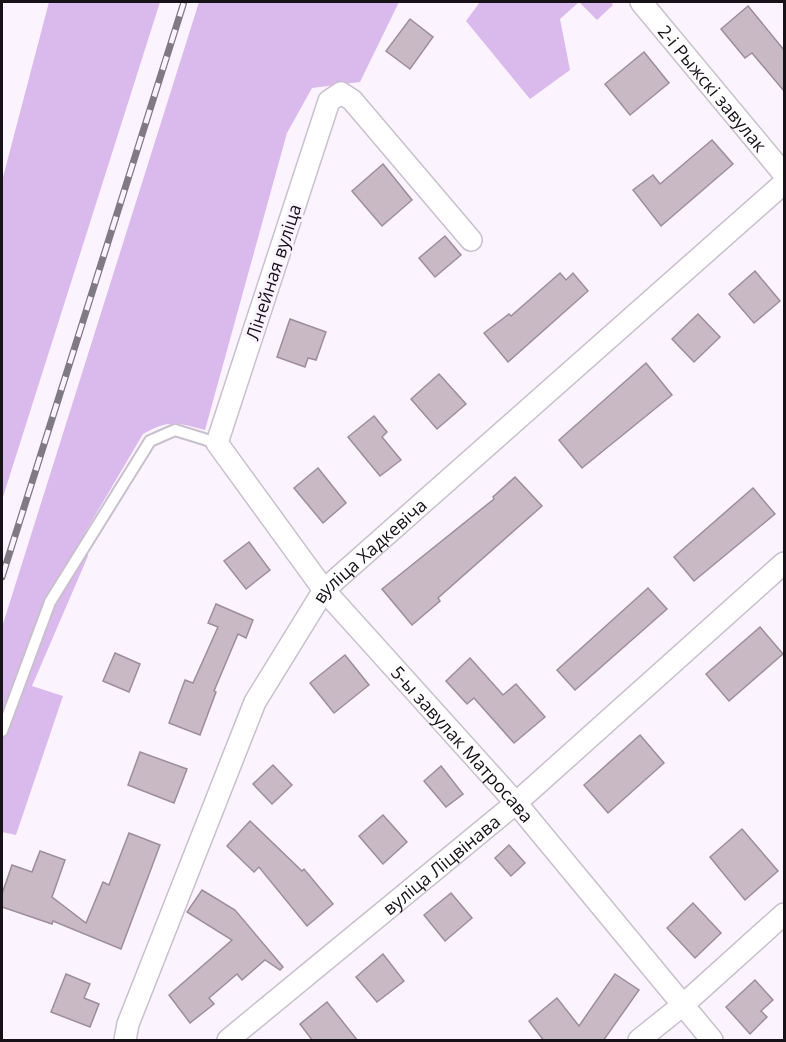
<svg xmlns="http://www.w3.org/2000/svg" width="786" height="1042" viewBox="0 0 786 1042" font-family="'Open Sans',sans-serif">
  <style>
    .green { fill: #dab9ed }
    .building { fill: #c9b9c5; stroke: #9d8e99; stroke-width: 1.5 }
    .lines { fill: none; stroke-linecap: round; stroke-linejoin: round }
    .service-casing { stroke: #c9bfcf; stroke-width: 14 }
    .minor-casing { stroke: #c9bfcf; stroke-width: 24 }
    .service { stroke: #fff; stroke-width: 10 }
    .minor { stroke: #fff; stroke-width: 21 }
    .rail-casing { stroke: #807b83; stroke-width: 7 }
    .rail { stroke: #fbf4fe; stroke-width: 4.5; stroke-dasharray: 14; stroke-linecap: butt }
    .labels { text-anchor: middle; dominant-baseline: central; stroke-width: 6; stroke-linejoin: round; paint-order: stroke }
    .street-label { font-size: 18px; fill: #161218; stroke: #fbf4fe }
  </style>
  <rect width="100%" height="100%" fill="#fbf4fe"/>
  <g class="green">
    <polygon points="49,2 160,2 2,500 2,181"/>
    <path d="M199,2H399L360,82L312,88L287,133L205,430C178,423 169,419 143,434L83,536L88,556L32,686L63,696L16,835L2,832V627Z"/>
    <polygon points="480,2 611,2 613,5 597,20 579,2 560,19 570,70 530,99 466,21"/>
  </g>
  <g class="building">
    <polygon points="748,6 784,50 784,91 752,53 745,58 721,29"/>
    <polygon points="410,19 433,37 410,69 386,51"/>
    <polygon points="644,52 669,83 630,115 605,84"/>
    <polygon points="712,140 733,164 661,226 633,190 653,175 660,184"/>
    <polygon points="383,164 412,200 382,226 352,191"/>
    <polygon points="445,236 461,255 435,277 419,258"/>
    <polygon points="755,271 780,301 754,323 729,294"/>
    <polygon points="560,273 566,280 573,273 588,291 508,362 484,333 509,314 511,316"/>
    <polygon points="698,314 720,337 694,362 672,339"/>
    <polygon points="290,319 326,332 316,360 308,358 305,367 277,357"/>
    <polygon points="646,363 672,395 582,468 559,440"/>
    <polygon points="439,374 466,404 437,429 411,399"/>
    <polygon points="374,416 387,432 382,437 401,460 380,476 348,437"/>
    <polygon points="318,468 346,503 323,523 294,488"/>
    <polygon points="515,477 542,506 438,598 440,601 412,625 382,589 494,499 493,497"/>
    <polygon points="753,488 775,514 694,581 674,557"/>
    <polygon points="249,542 270,570 246,589 224,561"/>
    <polygon points="648,588 667,609 575,690 557,670"/>
    <polygon points="216,604 253,620 246,638 238,634 214,691 216,692 200,735 169,723 185,680 193,683 218,627 208,623"/>
    <polygon points="760,627 783,654 729,701 706,674"/>
    <polygon points="115,653 140,664 129,692 103,681"/>
    <polygon points="345,655 369,685 334,713 310,683"/>
    <polygon points="470,658 503,695 516,684 545,717 514,743 474,698 467,704 446,681"/>
    <polygon points="640,735 664,763 608,813 584,785"/>
    <polygon points="140,752 187,769 174,803 128,785"/>
    <polygon points="273,765 292,785 272,804 253,784"/>
    <polygon points="441,766 463,794 446,807 424,781"/>
    <polygon points="383,815 407,842 383,864 359,836"/>
    <polygon points="250,821 302,871 304,869 333,904 307,926 259,867 254,872 227,846"/>
    <polygon points="742,829 778,871 745,900 710,857"/>
    <polygon points="129,833 160,845 121,949 53,921 52,924 2,907 2,894 12,865 32,872 40,851 65,860 52,897 86,923 103,882 109,885"/>
    <polygon points="509,845 525,863 511,876 495,858"/>
    <polygon points="202,890 235,910 283,967 280,970 265,960 242,980 237,974 209,998 214,1004 190,1023 169,995 232,940 187,912"/>
    <polygon points="451,893 472,918 445,941 424,915"/>
    <polygon points="693,903 721,933 695,958 667,928"/>
    <polygon points="383,954 404,981 377,1002 356,977"/>
    <polygon points="66,974 90,984 84,998 99,1004 90,1027 51,1012"/>
    <polygon points="615,974 639,990 603,1041 544,1041 529,1021 557,998 579,1026"/>
    <polygon points="755,980 773,1000 761,1011 767,1017 750,1034 726,1007"/>
    <polygon points="327,1002 358,1041 313,1041 300,1024"/>
  </g>
  <g class="lines">
    <defs>
      <polyline id="service" points="2,731 50,602 150,441 175,430 217,443"/>
      <g id="minor">
        <path id="s1" d="M641,2L784,174"/>
        <path id="s2" d="M471,240L352,100L341,93L329,101L217,443L324,590L516,803L712,1040"/>
        <path id="s3" d="M125,1040L128,1024L255,702L324,590L784,183"/>
        <path id="s4" d="M228,1040L516,803L784,563"/>
        <polyline points="639,1040 684,1004 784,914"/>
      </g>
    </defs>
    <use href="#service" class="service-casing"/>
    <use href="#minor" class="minor-casing"/>
    <use href="#service" class="service"/>
    <use href="#minor" class="minor"/>
    <defs>
      <polyline id="rail" points="2,577 184,2"/>
    </defs>
    <use href="#rail" class="rail-casing"/>
    <use href="#rail" class="rail"/>
  </g>
  <g class="labels">
    <g class="street-label">
      <text stroke="none"><textPath href="#s1" startOffset="112">2-і Рыжскі завулак</textPath></text>
      <text transform="translate(273 272) rotate(-72)">Лінейная вуліца</text>
      <text stroke="none"><textPath href="#s3" startOffset="554">вуліца Хадкевіча</textPath></text>
      <text stroke="none"><textPath href="#s2" startOffset="960">5-ы завулак Матросава</textPath></text>
      <text stroke="none"><textPath href="#s4" startOffset="276">вуліца Ліцвінава</textPath></text>
    </g>
  </g>
  <rect width="786" height="1042" fill="none" stroke="#161218" stroke-width="6"/>
</svg>
